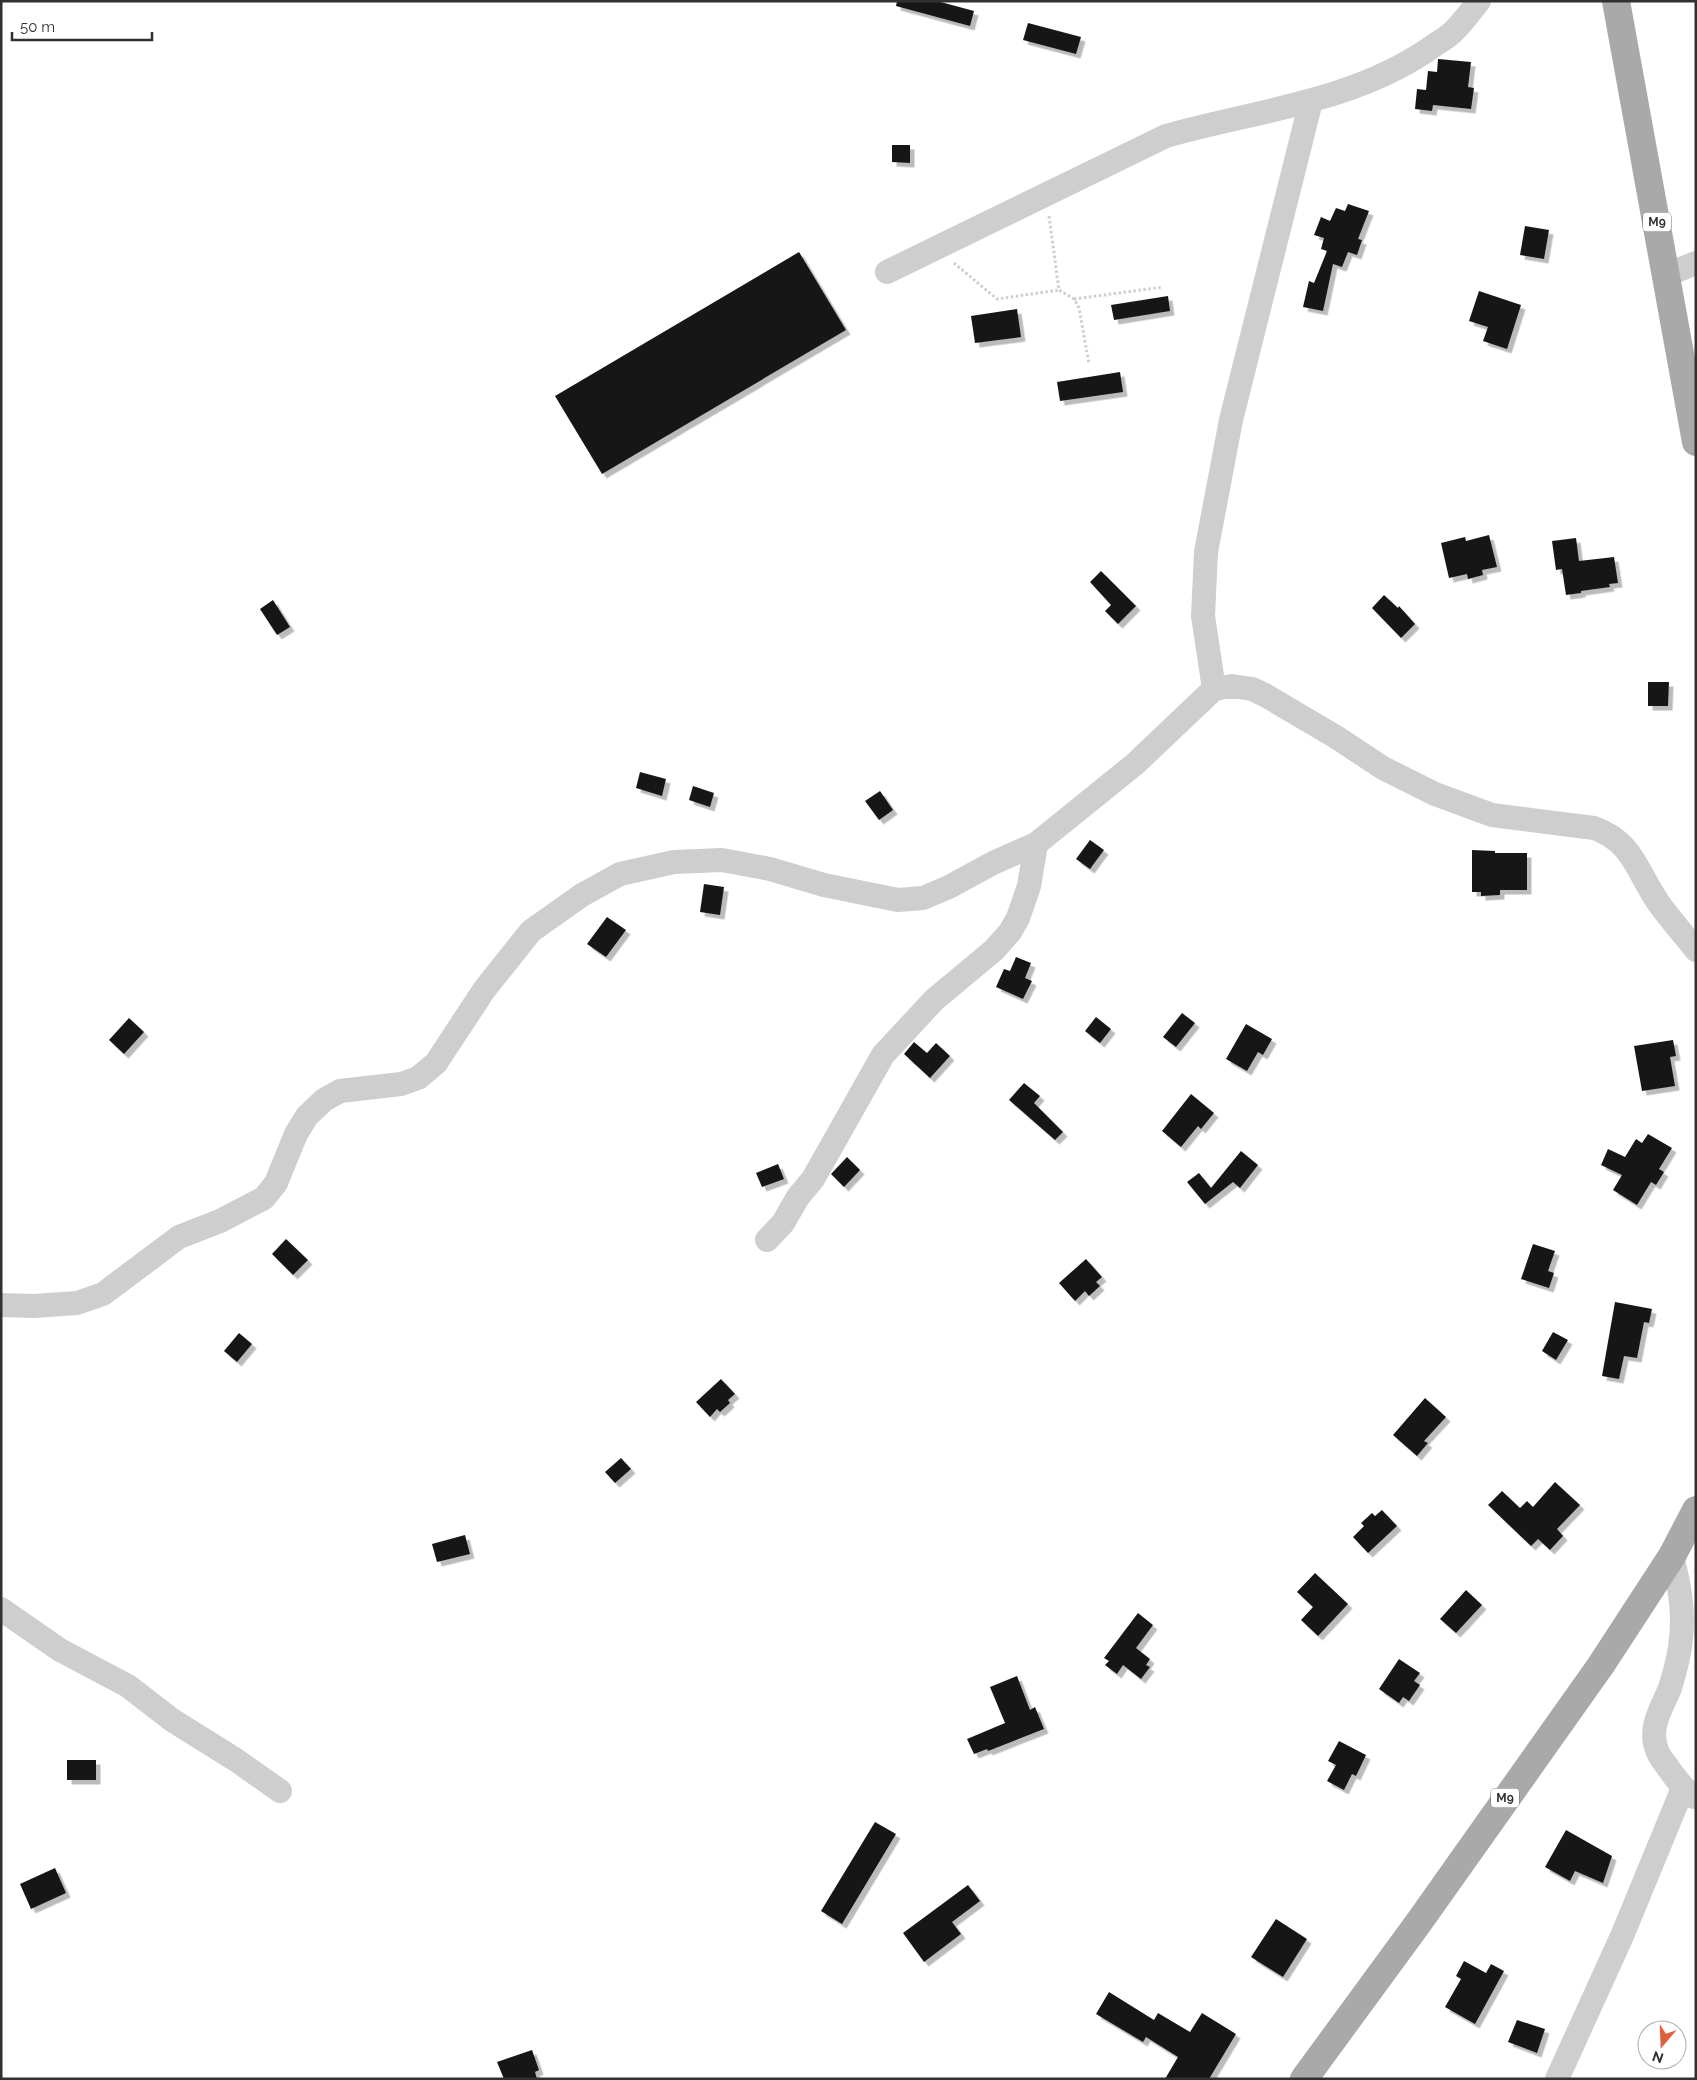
<svg xmlns="http://www.w3.org/2000/svg" width="1697" height="2080" viewBox="0 0 1697 2080" font-family="Raleway,sans-serif">
  <style>
    .building { fill: #181818; filter: url(#shadow) }
    .lines { fill: none; stroke-linecap: round; stroke-linejoin: round }
    .path { stroke: #cecece; stroke-width: 3; stroke-dasharray: 2.5 2.5; stroke-linecap: butt }
    .minor { stroke: #cecece; stroke-width: 24 }
    .major { stroke: #a9a9a9; stroke-width: 28 }
    .labels { text-anchor: middle; dominant-baseline: central; stroke-width: 5; stroke-linejoin: round; paint-order: stroke }
    .shield { fill: #fff; stroke: #6f6f6f; stroke-width: 1 }
    .shield-label { font-size: 12px; font-weight: bold; fill: #313131 }
  </style>
  <defs>
    <filter id="shadow"><feDropShadow dx="4.5" dy="4.5" stdDeviation="0" flood-color="#0004"/></filter>
  </defs>
  <rect width="100%" height="100%" fill="#fff"/>
  <g class="building">
    <polygon points="897,1 937,1 974,11 970,26 896,6"/>
    <polygon points="1028,23 1081,37 1076,54 1023,40"/>
    <polygon points="1438,59 1471,62 1468,87 1474,88 1471,109 1433,105 1432,111 1415,109 1417,89 1426,90 1428,71 1437,72"/>
    <polygon points="892,145 910,145 910,163 892,162"/>
    <polygon points="1348,204 1369,211 1358,239 1362,240 1357,255 1348,252 1342,267 1333,264 1323,311 1303,307 1309,281 1314,283 1327,251 1321,249 1324,238 1314,235 1321,217 1330,221 1336,208 1345,211"/>
    <polygon points="1525,226 1549,230 1544,259 1520,255"/>
    <polygon points="799,252 846,330 602,474 555,396"/>
    <polygon points="1479,291 1521,305 1507,349 1483,341 1488,327 1469,321"/>
    <polygon points="1168,296 1170,311 1114,320 1111,305"/>
    <polygon points="1017,309 1021,337 975,343 971,316"/>
    <polygon points="1120,372 1123,392 1060,401 1057,382"/>
    <polygon points="1489,535 1497,567 1482,570 1483,575 1468,579 1467,574 1449,578 1441,543 1465,537 1466,541"/>
    <polygon points="1576,538 1579,561 1614,557 1618,583 1609,584 1610,587 1581,591 1581,593 1566,595 1562,569 1556,570 1552,541"/>
    <polygon points="1101,571 1136,606 1118,624 1105,611 1111,605 1090,582"/>
    <polygon points="1384,595 1398,608 1399,606 1415,624 1401,638 1372,608"/>
    <polygon points="273,600 290,627 277,635 260,609"/>
    <polygon points="1648,682 1669,682 1668,706 1648,706"/>
    <polygon points="640,772 666,779 662,796 636,788"/>
    <polygon points="693,786 714,793 710,807 689,800"/>
    <polygon points="880,791 893,810 879,820 865,801"/>
    <polygon points="1090,840 1104,850 1090,869 1076,859"/>
    <polygon points="1472,850 1495,851 1495,853 1527,853 1527,890 1500,890 1500,895 1481,896 1481,892 1472,892"/>
    <polygon points="704,884 724,887 720,915 700,912"/>
    <polygon points="607,917 626,930 606,957 587,944"/>
    <polygon points="1016,957 1031,963 1025,978 1032,981 1023,999 996,987 1004,969 1010,971"/>
    <polygon points="1182,1013 1195,1023 1176,1047 1163,1037"/>
    <polygon points="1096,1017 1111,1029 1100,1043 1085,1031"/>
    <polygon points="129,1018 144,1032 124,1054 109,1040"/>
    <polygon points="1246,1024 1272,1039 1263,1055 1258,1052 1247,1071 1226,1059"/>
    <polygon points="1673,1040 1676,1056 1670,1057 1675,1086 1642,1091 1634,1046"/>
    <polygon points="914,1042 927,1053 936,1043 950,1056 930,1078 904,1054"/>
    <polygon points="1024,1083 1040,1096 1034,1103 1063,1132 1055,1140 1009,1100"/>
    <polygon points="1191,1094 1214,1113 1201,1129 1198,1126 1181,1147 1162,1131"/>
    <polygon points="1648,1134 1672,1148 1659,1169 1664,1172 1656,1185 1651,1182 1637,1205 1613,1190 1622,1175 1601,1165 1608,1149 1625,1157 1636,1139 1642,1143"/>
    <polygon points="1241,1151 1258,1165 1240,1188 1233,1182 1205,1204 1187,1182 1199,1173 1211,1188"/>
    <polygon points="847,1157 860,1170 844,1187 831,1174"/>
    <polygon points="778,1164 784,1179 762,1187 756,1173"/>
    <polygon points="286,1239 308,1260 293,1275 272,1254"/>
    <polygon points="1533,1244 1555,1251 1548,1271 1554,1273 1549,1288 1521,1279"/>
    <polygon points="1086,1259 1102,1277 1096,1282 1100,1286 1089,1296 1085,1291 1075,1301 1059,1283"/>
    <polygon points="1615,1302 1652,1309 1649,1323 1644,1322 1637,1358 1624,1356 1619,1379 1602,1376"/>
    <polygon points="1553,1332 1568,1340 1556,1360 1542,1351"/>
    <polygon points="239,1333 252,1344 237,1362 224,1351"/>
    <polygon points="721,1379 735,1394 728,1400 730,1403 720,1412 717,1409 710,1417 696,1402"/>
    <polygon points="1425,1398 1446,1417 1424,1441 1428,1443 1417,1456 1393,1435"/>
    <polygon points="621,1458 631,1469 615,1483 605,1472"/>
    <polygon points="1555,1482 1580,1505 1557,1529 1563,1536 1550,1550 1538,1539 1531,1546 1488,1505 1502,1491 1520,1508 1527,1501 1533,1507"/>
    <polygon points="1382,1510 1397,1526 1368,1553 1353,1537 1364,1526 1361,1523 1372,1513 1375,1516"/>
    <polygon points="465,1535 470,1554 437,1562 432,1544"/>
    <polygon points="1315,1573 1348,1604 1318,1636 1301,1620 1313,1607 1297,1592"/>
    <polygon points="1466,1590 1482,1605 1456,1633 1440,1619"/>
    <polygon points="1138,1613 1153,1625 1136,1648 1150,1659 1146,1665 1150,1667 1141,1679 1123,1665 1117,1674 1105,1665 1109,1661 1104,1658"/>
    <polygon points="1399,1659 1420,1673 1414,1681 1420,1685 1409,1701 1403,1697 1399,1703 1379,1689"/>
    <polygon points="1017,1676 1030,1710 1035,1707 1044,1729 988,1751 987,1749 974,1754 967,1739 1005,1723 990,1687"/>
    <polygon points="1339,1741 1366,1755 1356,1776 1352,1774 1344,1790 1327,1781 1336,1765 1328,1761"/>
    <rect x="67" y="1760" width="29" height="20"/>
    <polygon points="875,1822 896,1834 842,1924 821,1911"/>
    <polygon points="1566,1830 1612,1856 1603,1883 1575,1871 1570,1881 1545,1867"/>
    <polygon points="55,1868 66,1893 31,1909 20,1884"/>
    <polygon points="968,1885 980,1901 952,1922 961,1934 924,1962 903,1933"/>
    <polygon points="1276,1919 1307,1939 1283,1977 1251,1957"/>
    <polygon points="1464,1961 1486,1973 1491,1964 1504,1971 1475,2024 1445,2007 1461,1979 1456,1976"/>
    <polygon points="1109,1992 1154,2020 1158,2013 1190,2032 1202,2013 1236,2034 1209,2079 1165,2079 1178,2057 1146,2037 1143,2042 1096,2014"/>
    <polygon points="1517,2020 1545,2029 1537,2053 1508,2042"/>
    <polygon points="532,2050 539,2070 535,2072 537,2079 504,2079 497,2062"/>
  </g>
  <g class="lines">
    <g class="path">
      <polyline points="1049,216 1059,290 1074,299 1079,308 1089,364"/>
      <polyline points="954,263 997,299 1059,290"/>
      <polyline points="1074,299 1163,287"/>
    </g>
    <g class="minor">
      <path d="M887,272L1166,136C1254,111 1352,102 1429,49C1437,43 1447,38 1454,31C1463,22 1471,11 1479,1"/>
      <polyline points="1666,275 1696,263"/>
      <polyline points="1214,689 1203,616 1206,552 1231,420 1311,101"/>
      <polyline points="767,1240 783,1223 798,1197 813,1179 883,1055 934,1000 994,950 1010,932 1018,918 1029,886 1036,844"/>
      <path d="M1,1305L34,1306L77,1303L103,1294L179,1237L220,1221L264,1198L276,1183L296,1134L307,1116L324,1100L340,1091L401,1084L418,1078L436,1063L484,990L531,931L582,895L620,874L674,862L722,860L770,869L824,885L878,896L898,900L923,898L949,887L993,863L1036,844L1135,764L1214,689L1232,686L1252,689L1265,695L1336,737L1383,768L1435,794L1492,815L1594,828C1634,842 1637,873 1660,905C1671,920 1684,935 1696,950"/>
      <path d="M1672,1556C1680,1587 1685,1615 1680,1647C1678,1660 1674,1675 1670,1688C1662,1708 1648,1727 1657,1750C1659,1757 1665,1763 1669,1769C1677,1780 1683,1789 1694,1797"/>
      <polyline points="1,1609 60,1650 128,1686 172,1720 236,1760 280,1791"/>
      <polyline points="1557,2079 1622,1936 1683,1788"/>
    </g>
    <g class="major">
      <polyline points="1616,1 1696,442"/>
      <polyline points="1304,2079 1419,1922 1601,1665 1672,1556 1696,1510"/>
    </g>
  </g>
  <g class="labels">
    <g class="shield">
      <rect x="1643" y="212.5" width="28" height="19" rx="4"/>
      <rect x="1491" y="1788.5" width="28" height="19" rx="4"/>
    </g>
    <g class="shield-label">
      <text x="1657" y="222">M9</text>
      <text x="1505" y="1798">M9</text>
    </g>
  </g>
  <rect width="1697" height="2080" fill="none" stroke="#313131" stroke-width="5"/>
  <g transform="translate(1662 2045) rotate(199)"><circle r="24" fill="#ffffff" stroke="#adadad"/>
  <path d="M0-4L9 19L0 12L-9 19Z" fill="#dd613f"/>
  <text y="-8" font-size="14" font-weight="bold" text-anchor="middle" fill="#313131">N</text>
  </g>
  <path d="M12 32v8h140v-8" fill="none" stroke="#313131" stroke-width="2.5"/>
  <text x="20" y="32" font-size="15" fill="#313131" stroke="#ffffff" stroke-width="4" paint-order="stroke">50 m</text>
</svg>
